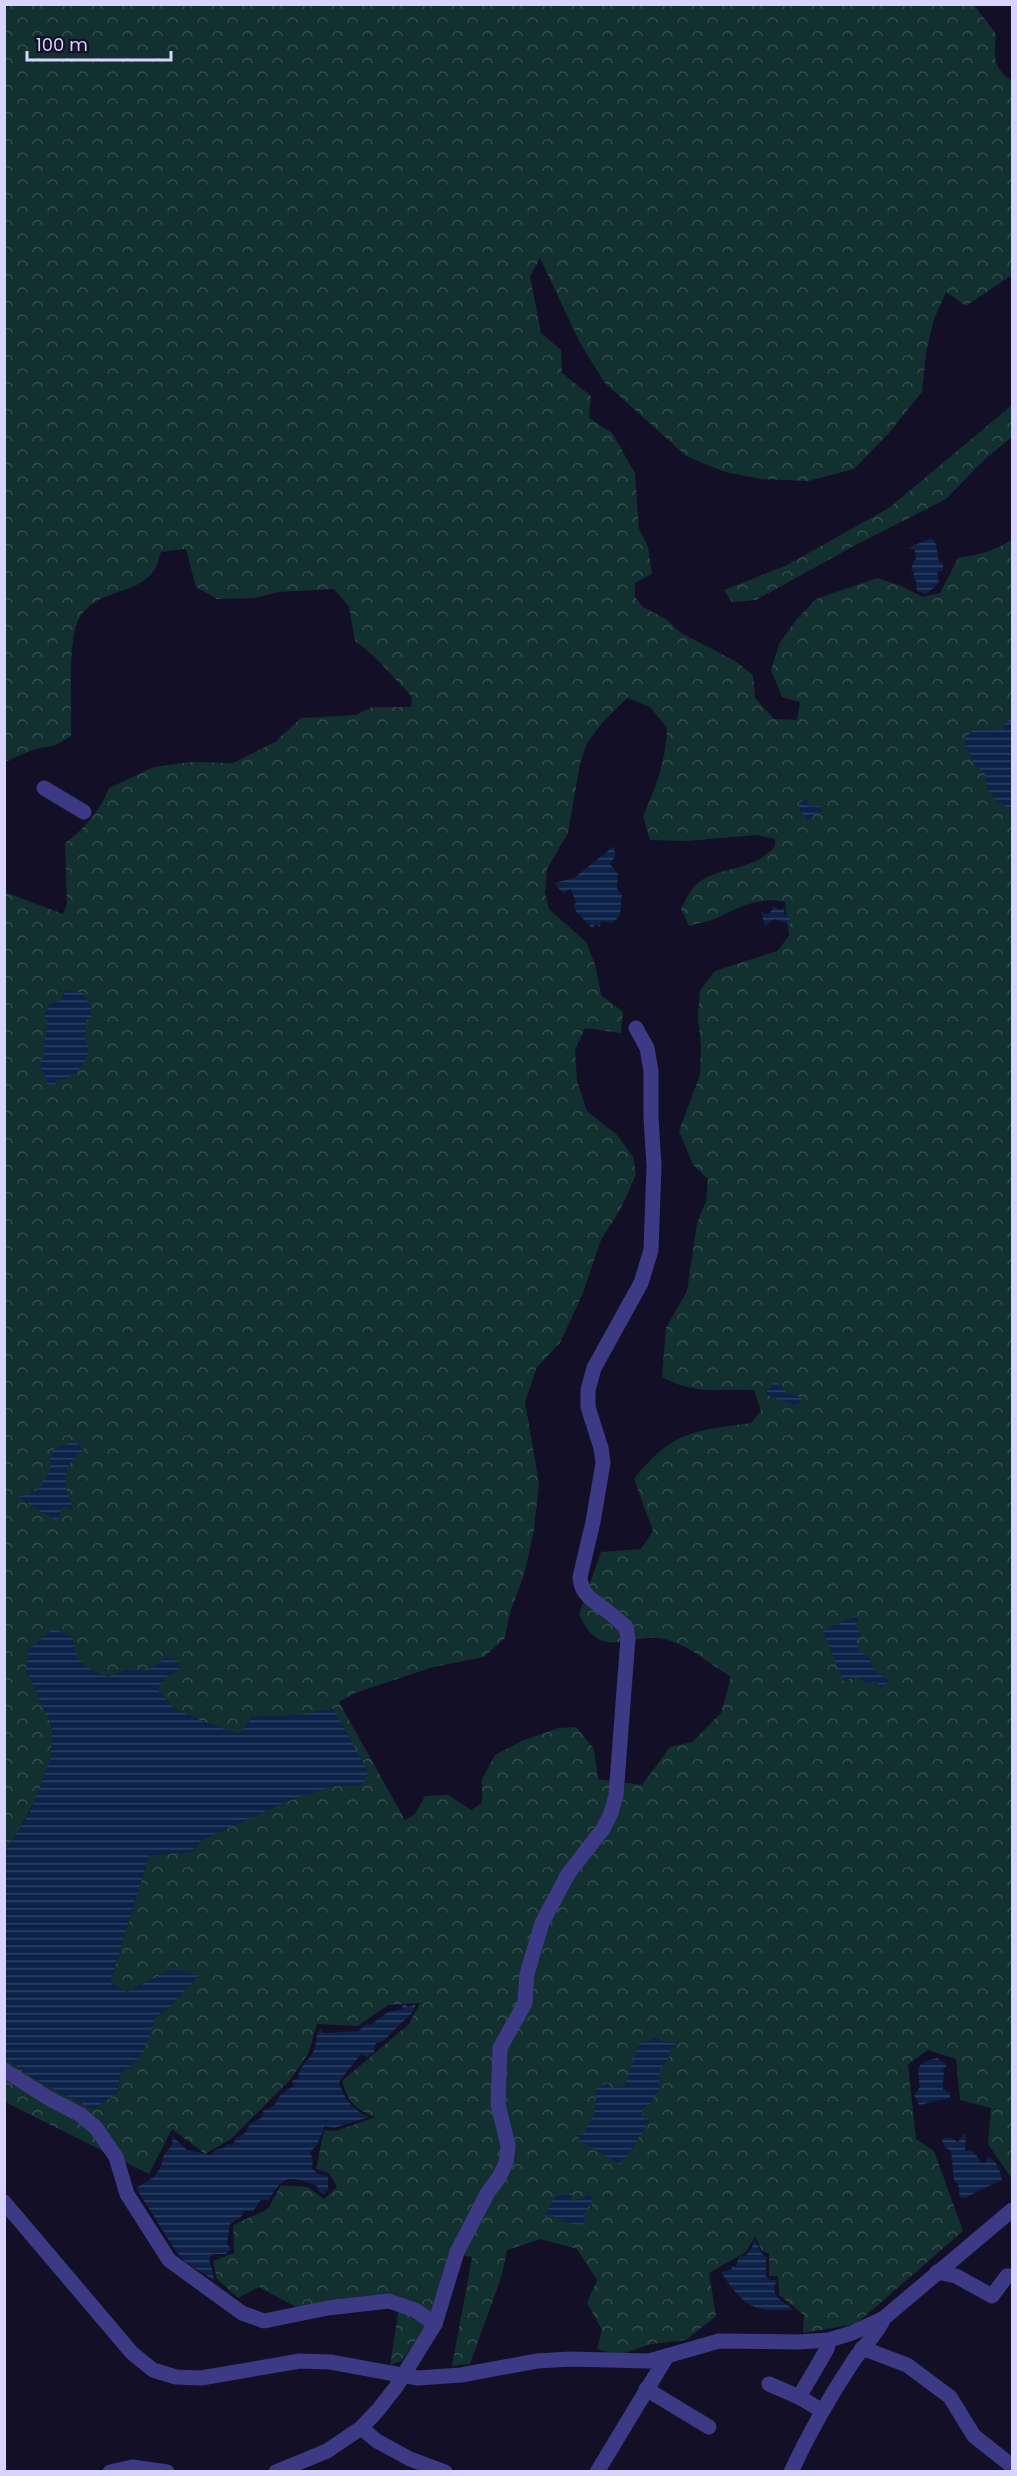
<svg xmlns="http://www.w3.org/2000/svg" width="1017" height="2476" viewBox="0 0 1017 2476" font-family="Poppins,sans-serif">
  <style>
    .forest { fill: url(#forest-crowns); fill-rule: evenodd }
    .water { fill: url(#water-rules) }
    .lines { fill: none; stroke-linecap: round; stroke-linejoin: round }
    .minor { stroke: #3d3a85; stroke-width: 15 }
  </style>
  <defs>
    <pattern id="forest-crowns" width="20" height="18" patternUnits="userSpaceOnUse" patternTransform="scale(1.5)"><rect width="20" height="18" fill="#12302f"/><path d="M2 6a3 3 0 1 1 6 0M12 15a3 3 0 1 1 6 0" fill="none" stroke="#344d4e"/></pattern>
    <pattern id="water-rules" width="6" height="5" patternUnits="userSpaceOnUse" patternTransform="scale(1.5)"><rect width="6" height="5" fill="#0c2248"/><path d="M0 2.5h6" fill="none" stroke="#2f4163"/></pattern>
  </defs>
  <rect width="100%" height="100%" fill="#130f26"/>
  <g class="forest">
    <path d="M5,5H974L996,34C994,57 992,67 1012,81V275L966,306L946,292L934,319L926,353L922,392L888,434L854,469L808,481L761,479L725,472L686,456L605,383L580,343L540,258L530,276L541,333L561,350L562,373L591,396L589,418L612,433L635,473L639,529L648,547L652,574L635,583V597L643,607L666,619L681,633L735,661L753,675L755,698L774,719L797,720L800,702L782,697L771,670L779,644L796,620L816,599L877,578L901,586L923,597L940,593L958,558C978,555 996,551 1012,539V2179L988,2144L991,2108L960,2100L956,2059L928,2050L908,2064L916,2139L934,2151L963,2231L856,2324L803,2333L804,2315L779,2295L778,2276H769V2254L762,2251L755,2236L746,2252L709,2273L716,2316L686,2340L651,2344L619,2355L597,2349L602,2330L587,2303L597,2280L577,2249L540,2239L507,2250L502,2275L470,2364L452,2366L472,2257L451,2253L434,2313L402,2361L390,2365L400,2301H348L296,2307L259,2287L238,2298L217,2279L213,2261L234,2253L233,2225L268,2209L281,2185L308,2187L324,2199L337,2187L329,2173L316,2169L324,2130L336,2131L375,2117C355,2109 348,2102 342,2081L409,2024L420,2003L388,2005L358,2026L317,2024L309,2052L291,2079L231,2139L205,2154L172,2129L149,2174L5,2102V2059L47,2086L93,2109L116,2094L121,2072C151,2051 141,2044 156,2016L168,2009L172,1969L127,1992L110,1983L149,1855L191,1852L202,1840L285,1802L334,1786L363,1785L334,1709L290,1716L252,1717L239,1734L199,1720L174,1708L157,1689L166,1677L178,1670L166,1657L148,1672L129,1669L107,1677L86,1668L76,1655L26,1670C32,1684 51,1715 52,1729C57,1772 27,1817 5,1851V892L63,914L67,904L65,843C85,829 100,810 109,788L154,767L190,762L233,763L275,742L301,718L356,715L372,707H411L412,697L374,656L355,641L349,607L334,589L278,592L255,598L217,599L196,587L186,549L161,552C159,557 158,564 155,569C136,599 90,586 76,626C68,649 72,710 71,736L56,745L32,750L5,762ZM627,698L650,707L667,728C666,761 656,787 643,816L650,840L687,841L756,835L775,839V846C753,874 711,865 693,888C688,894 685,902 681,909L689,926C698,923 708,922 717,918C739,907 760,896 785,902L789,936L777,951L715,971L700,990L698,1016L701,1047L700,1075L679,1131L693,1165L708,1179L706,1201L697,1223L687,1291L666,1328L662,1377C696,1396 718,1388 754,1390L761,1411L751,1423C693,1431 672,1431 634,1479L653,1531L641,1549L601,1552L579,1614C602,1667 634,1627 671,1641C692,1648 711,1665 731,1677L721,1713L692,1742L670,1747L642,1785L598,1779L594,1749L576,1727L559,1728L524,1740L495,1755L482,1779V1803L471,1810L448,1795L425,1796L415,1814L405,1820L339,1702L355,1693L433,1667L484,1657L505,1638L510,1612L524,1575L534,1530L539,1484L525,1402L537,1367L560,1343L583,1293L601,1240L620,1210L636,1175L633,1157L617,1135L587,1111L577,1081L575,1050L585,1028L621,1033L623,1012L601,995L595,964L586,942L549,909L545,893L547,869L568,833L580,764L587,743L603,722Z"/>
    <polygon points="1012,405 1012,437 985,459 946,499 850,548 756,600 732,602 724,590 787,565 889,508"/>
  </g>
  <g class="water">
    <polygon points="932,538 936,544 939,562 943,564 943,570 937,572 939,583 926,594 917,591 916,581 913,578 914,572 911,571 913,562 916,559 915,550 908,548"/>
    <polygon points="1006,722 1012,722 1012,811 996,800 987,789 985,774 973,762 964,740 973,729 1002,730"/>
    <polygon points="807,799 809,807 820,806 821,813 816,813 811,819 807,820 798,808 800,802"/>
    <path d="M614,846L615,856L610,864L618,874L617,888L622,895L620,915L613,923L601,921L600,927L596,924L592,928C586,920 578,916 573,906L576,903L571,889L566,891L564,894L554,883L574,878Z"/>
    <polygon points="773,906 780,910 785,907 784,913 791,920 790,924 774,919 765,926 761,912 768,914 772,910"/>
    <path d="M67,990L82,993L91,1007V1018L87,1019L85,1026L86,1032L84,1037C85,1040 87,1042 88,1046C90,1063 70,1082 56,1080V1084L46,1086L48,1081L39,1065L41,1059H45C41,1043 49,1032 47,1018L44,1015L50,1004L61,1000Z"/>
    <polygon points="776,1381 787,1393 796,1395 802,1399 796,1406 765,1394"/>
    <path d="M69,1441L76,1442L84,1450C68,1460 62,1474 67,1492C69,1499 73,1503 71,1511L65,1506L61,1510L59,1518L55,1520L17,1497L31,1494V1490L35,1491L42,1486V1482C61,1469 38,1448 67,1445Z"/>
    <path d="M855,1616L859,1619L855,1626L861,1634L856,1642L859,1651L869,1656C872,1671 878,1673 889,1681L880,1688L877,1682L864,1683L860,1677H853L844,1682L823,1631Z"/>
    <path d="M53,1629L72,1636C77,1663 82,1666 107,1677L129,1669L148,1671L166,1657L179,1662L178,1670L166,1677L157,1689L174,1708L199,1720L239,1734L252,1717L290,1716L334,1709L368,1772L363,1785L334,1786L285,1802L202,1840L191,1852L149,1855L110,1983L127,1992L172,1969L199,1975L168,2009L156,2016L144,2051L137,2061L121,2072L116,2094L93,2109L47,2086L5,2059V1851L31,1810L51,1757L52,1727L26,1670L29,1649Z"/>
    <path d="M403,2002L408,2007L416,2004L413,2012L382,2042L376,2043L374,2052L367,2057L361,2054L339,2082C344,2099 353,2110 369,2117L334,2128L325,2126L317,2145L310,2152L313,2160L312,2168L317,2173L328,2176V2190L324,2194L318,2191L317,2186C290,2176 284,2174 269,2200H261L253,2211H244L242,2216L230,2224L227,2244L231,2249L226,2254H213L209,2259L215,2281L185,2262L175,2250L136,2188C146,2182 156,2178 161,2166C162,2163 162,2160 163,2157C168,2149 174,2147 172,2136L187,2150L211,2155L215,2150L224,2148L227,2144L233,2145L236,2138L244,2134L250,2124L261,2118L263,2111L275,2105C277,2095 286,2090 294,2086L292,2081L298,2078C300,2063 311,2061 315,2047C317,2040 315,2035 320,2029L325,2033L358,2031L367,2024L370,2025L388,2012L402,2009Z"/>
    <path d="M658,2037L660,2041L674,2043L675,2048L670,2049L669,2058L660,2069L659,2092L655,2094L653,2102L642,2109V2116L645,2119L648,2118L649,2122C639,2136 633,2150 621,2161V2165L584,2143L576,2135L583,2134L592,2119L596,2105V2089L608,2083L612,2088L624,2086L639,2044Z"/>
    <path d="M937,2058L947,2065L943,2070C945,2077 942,2082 943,2089L950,2093V2098L919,2105L914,2095L920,2087C918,2067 914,2064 937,2058Z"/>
    <path d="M964,2134L966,2136L965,2150L973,2151L981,2162L985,2163L988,2157C997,2160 1001,2172 1002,2180L964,2198L960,2197L958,2184L954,2180L951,2151L944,2146L942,2140L944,2138H951L958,2142Z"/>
    <polygon points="571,2191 573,2194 571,2199 575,2201 578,2198 583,2199 586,2194 591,2196 592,2208 589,2206 584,2214 585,2219 582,2225 566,2223 550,2214 545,2218 551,2202 559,2194 569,2195"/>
    <path d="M754,2239C759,2245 758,2252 766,2257V2277L771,2280H777C768,2298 785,2301 794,2310C752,2312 744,2307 721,2272L732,2269L731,2266H736L739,2256H745L752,2248Z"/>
  </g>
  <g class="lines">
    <g class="minor">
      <polyline points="44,788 84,812"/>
      <polyline points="4,2070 50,2099 81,2115 96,2128 116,2157 127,2194 169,2260 242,2313 264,2321 328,2308 389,2301 415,2310 435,2324"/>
      <polyline points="4,2202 132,2353 153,2370 176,2377 201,2378 300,2361 330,2362 418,2378 461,2375 537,2361 571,2359 649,2361 719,2341 798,2342 829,2340 852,2333 884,2318 1012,2210"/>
      <polyline points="937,2272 956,2276 992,2296 1007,2276 1012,2276"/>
      <polyline points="862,2348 907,2365 950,2397 974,2436 1012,2466"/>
      <polyline points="769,2384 799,2397"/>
      <polyline points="646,2389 709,2427"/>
      <polyline points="821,2410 799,2397 827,2349 829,2340"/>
      <polyline points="361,2428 377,2441 410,2459 445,2472"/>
      <polyline points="110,2472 132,2467 167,2472"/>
      <path d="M276,2472L327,2451L361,2428L378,2410L396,2387L435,2324L457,2252L488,2192L498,2179L506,2163L508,2146L498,2104L500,2048L525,2003L527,1974L542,1923L568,1874L603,1829L611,1813L616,1795L628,1638L626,1627C620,1622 614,1616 607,1611C594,1600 581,1596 580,1577L593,1522L603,1463L601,1448L588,1407V1390L594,1368L641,1283L651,1250L654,1166L651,1117V1071L647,1048L636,1028"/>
      <polyline points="597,2472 667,2356"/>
      <path d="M791,2472C809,2433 829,2398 852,2363C862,2347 877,2335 884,2318"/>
    </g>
  </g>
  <rect width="1017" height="2476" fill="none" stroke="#d9d4ff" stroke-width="12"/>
  <path d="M27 51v9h144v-9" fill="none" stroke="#d9d4ff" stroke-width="3"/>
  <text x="36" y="51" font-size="18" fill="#d9d4ff" stroke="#130f26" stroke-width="4.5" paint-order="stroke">100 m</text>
</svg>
